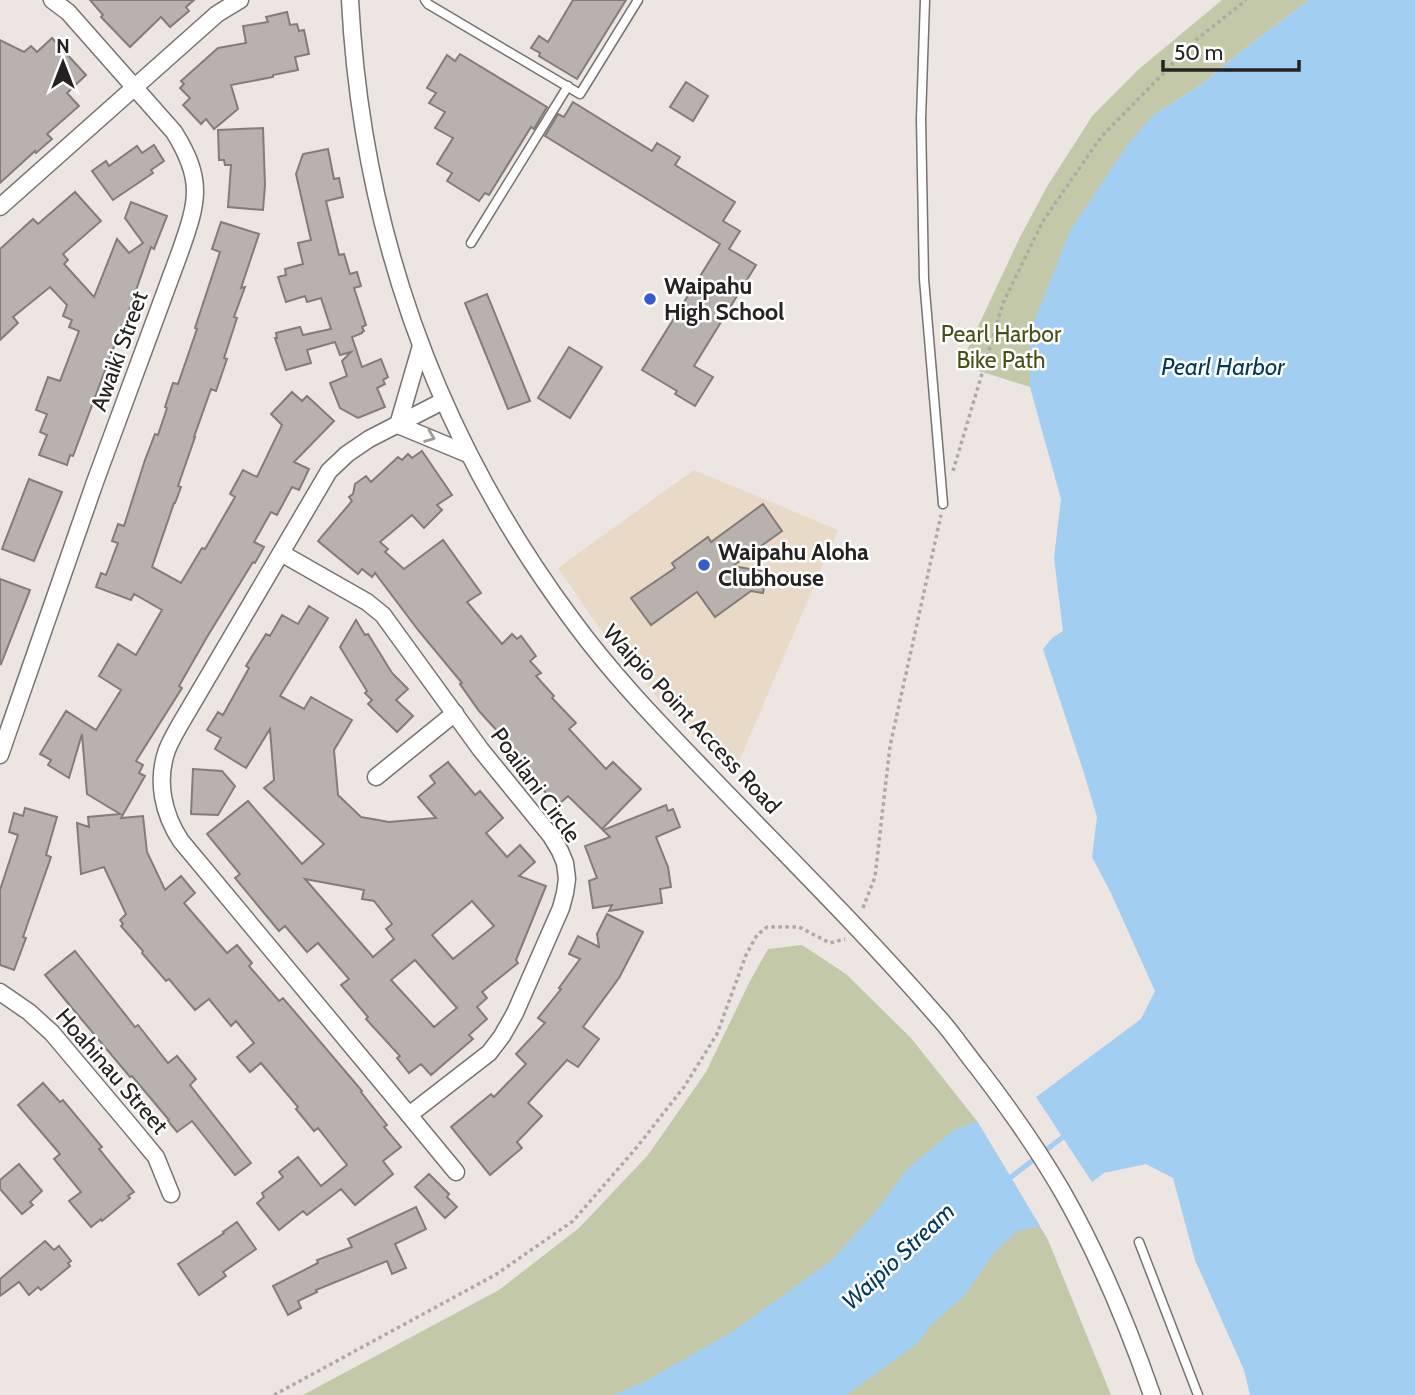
<svg xmlns="http://www.w3.org/2000/svg" width="1415" height="1395" viewBox="0 0 1415 1395" font-family="Cabin,sans-serif">
  <style>
    .commercial { fill: #e8dac7 }
    .green { fill: #c3c9a8 }
    .water { fill: #a1cef1 }
    .lines { fill: none; stroke-linecap: round; stroke-linejoin: round }
    .stream { stroke: #a1cef1; stroke-width: 5 }
    .building { fill: #b8b1ad; stroke: #837c79; stroke-width: 2; fill-rule: evenodd }
    .service-casing { stroke: #79726f; stroke-width: 11 }
    .minor-casing { stroke: #79726f; stroke-width: 19 }
    .path { stroke: #afa9a6; stroke-width: 3.5; stroke-dasharray: 3.5 3.5; stroke-linecap: butt }
    .service { stroke: #fff; stroke-width: 8 }
    .minor { stroke: #fff; stroke-width: 16 }
    .oneway { stroke: #9d9c9b }
    .poi-dot { fill: #375bcc; stroke: #fff; stroke-width: 2.5 }
    .labels { text-anchor: middle; dominant-baseline: central; stroke-width: 5; stroke-linejoin: round; paint-order: stroke }
    .poi-label { font-size: 23px; font-weight: bold; fill: #252221; stroke: #fff; text-anchor: start }
    .park-label { font-size: 23px; fill: #494f16; stroke: #fff }
    .street-label { font-size: 23px; fill: #252221; stroke: #fff }
    .water-label { font-size: 24px; font-style: italic; fill: #013a5c; stroke: #fff }
  </style>
  <rect width="100%" height="100%" fill="#ece5e1"/>
  <polygon class="commercial" points="694,470 838,530 734,773 667,709 598,626 558,568"/>
  <g class="green">
    <polygon points="1222,0 1309,0 1240,52 1202,84 1153,115 1030,332 1030,387 960,365 1020,237 1048,185 1093,115 1139,69"/>
    <polygon points="802,945 846,974 911,1038 977,1121 1048,1240 1111,1395 303,1395 499,1290 579,1228 648,1155 706,1072 750,981 768,949"/>
  </g>
  <g class="water">
    <polygon points="1309,0 1415,0 1415,1395 1250,1395 1244,1370 1195,1260 1173,1178 1146,1164 1104,1173 1092,1182 1036,1097 1141,1019 1155,991 1110,891 1092,857 1097,817 1083,770 1043,649 1052,638 1063,631 1054,558 1061,499 1030,387 1030,332 1070,231 1128,144 1153,115 1202,84 1240,52"/>
    <polygon points="977,1121 1040,1226 1017,1231 994,1253 964,1296 932,1324 918,1343 847,1395 614,1395 644,1382 732,1332 832,1260 877,1210 907,1169 954,1130"/>
  </g>
  <g class="lines">
    <polyline class="stream" points="1006,1181 1063,1137"/>
  </g>
  <g class="building">
    <polygon points="90,0 194,0 186,7 189,11 170,27 161,17 130,47 101,17 103,15"/>
    <polygon points="573,0 626,0 577,79 539,56 540,53 531,48 539,36 548,42"/>
    <polygon points="287,12 290,25 297,24 299,31 304,30 309,54 295,57 298,70 273,75 273,77 231,85 238,109 214,129 206,119 201,124 183,105 190,98 180,88 184,84 181,81 218,48 246,43 243,26 268,22 266,17"/>
    <polygon points="52,38 86,75 67,93 79,106 47,134 52,139 36,153 35,151 0,183 0,40 24,52 31,46 37,52"/>
    <polygon points="460,54 547,107 534,129 531,127 489,195 485,193 479,201 447,181 452,173 437,164 453,138 435,128 445,112 429,103 436,93 427,88 447,55 455,61"/>
    <polygon points="686,82 708,96 693,121 670,107"/>
    <polygon points="573,102 652,151 657,143 680,157 675,165 735,202 723,221 740,231 729,249 756,265 694,366 713,377 695,406 675,394 677,391 642,370 720,244 545,136 558,114 564,117"/>
    <polygon points="263,128 265,185 263,210 228,207 231,165 225,165 224,160 219,160 218,130"/>
    <polygon points="154,145 164,161 151,170 153,173 113,200 92,171 106,161 109,166 137,146 142,153"/>
    <polygon points="328,149 334,179 339,178 343,197 326,201 339,255 344,254 350,274 357,272 361,286 354,288 366,325 362,327 364,331 362,332 362,333 352,337 362,367 381,359 388,377 383,380 385,384 377,388 385,407 358,418 340,408 330,383 347,376 342,361 351,352 340,355 335,342 307,350 311,363 286,370 275,338 277,338 276,333 300,327 303,335 331,329 321,298 307,302 305,296 286,302 278,277 286,275 285,269 303,264 298,243 311,240 296,174 303,154"/>
    <polygon points="75,192 101,221 63,254 68,260 64,264 94,297 117,239 129,253 143,243 125,218 131,202 167,216 154,249 151,247 117,345 115,344 73,456 70,455 67,465 39,455 47,435 40,432 47,414 36,410 48,377 60,381 79,331 69,327 72,320 63,316 67,305 50,287 13,317 18,323 0,340 0,249 33,219 38,224"/>
    <polygon points="221,222 259,234 241,288 245,287 234,317 237,318 224,358 227,359 216,391 211,389 194,437 195,437 178,486 181,487 175,503 174,503 152,567 181,583 202,548 205,549 235,497 230,494 243,470 257,477 282,425 271,414 292,392 302,401 307,396 334,421 294,462 309,469 299,490 292,487 277,515 271,512 254,542 264,547 255,563 253,562 207,637 179,686 182,688 136,761 143,765 139,773 145,776 121,818 143,816 147,852 165,890 181,876 195,893 184,903 227,953 237,945 252,963 249,966 279,1001 283,998 362,1091 361,1092 387,1125 384,1127 401,1147 383,1161 393,1174 355,1205 341,1189 307,1215 303,1211 279,1230 257,1203 264,1197 262,1193 283,1177 279,1172 298,1157 321,1186 347,1165 318,1128 314,1131 296,1109 298,1107 261,1063 250,1072 237,1057 254,1043 236,1021 231,1026 209,999 195,1010 169,979 166,981 142,953 143,951 121,926 123,924 120,920 126,914 104,867 81,874 77,823 89,827 88,817 120,814 87,794 82,734 69,778 48,765 51,760 40,754 66,711 96,730 121,690 99,676 118,644 136,655 162,610 134,594 131,600 96,587 101,573 106,575 118,543 112,541 118,524 124,526 145,460 155,434 158,435 167,408 165,407 173,383 178,384 197,329 195,328 220,252 212,249"/>
    <polygon points="487,294 530,401 508,409 465,303"/>
    <polygon points="569,347 602,367 570,418 538,398"/>
    <polygon points="422,451 452,495 437,505 442,510 424,528 412,515 380,542 388,549 385,552 404,569 443,540 481,593 467,602 502,644 512,634 517,639 521,636 536,656 530,661 541,673 536,676 554,696 552,698 576,723 569,729 606,769 613,762 641,789 602,829 568,796 558,805 515,761 520,756 479,711 460,684 462,683 418,630 375,573 372,577 362,569 358,574 318,541 352,501 349,497 353,494 355,484 366,476 371,482 398,457 402,460 408,454 412,458"/>
    <polygon points="29,479 62,492 34,561 2,549"/>
    <polygon points="763,504 782,531 733,566 767,572 763,593 751,591 715,617 697,592 651,625 631,598 675,568 672,563 708,537 711,542"/>
    <polygon points="0,579 30,590 1,664 0,663"/>
    <path d="M309,606L328,618L280,696L304,709L311,697L352,720L334,750L338,795L361,817L389,822L436,818L418,797L435,783L430,776L448,762L475,795L480,791L503,818L486,833L507,857L520,845L535,862L519,876L546,886L516,960L518,963L482,992L487,998L477,1007L487,1019L469,1035L473,1039L431,1075L421,1064L409,1073L397,1058L400,1056L366,1019L368,1017L341,985L349,979L318,943L307,952L285,926L279,931L235,878L240,874L207,834L248,801L302,864L324,844L264,788L274,780L270,729L246,768L215,749L221,738L207,730L218,712L223,715L249,668L246,666L266,634L270,636L282,615L298,624ZM305,879L364,890L362,899L374,901L392,924L386,929L394,939L373,957ZM472,901L494,926L453,959L432,935ZM415,960L457,1008L434,1027L391,980Z"/>
    <polygon points="356,620 365,635 368,634 392,673 408,689 396,700 413,716 397,732 368,704 372,700 365,693 367,691 340,647"/>
    <polygon points="193,769 222,771 235,786 218,815 191,814"/>
    <polygon points="666,805 668,811 673,809 680,827 656,837 668,867 671,887 660,889 662,903 609,911 612,905 593,908 589,881 597,878 585,846 610,837 603,830"/>
    <polygon points="25,808 57,817 46,855 51,857 23,937 26,938 14,970 0,965 0,890 18,835 9,832 14,813 23,816"/>
    <polygon points="607,914 643,932 619,978 583,1027 599,1039 578,1067 567,1060 528,1103 542,1116 517,1142 522,1148 490,1175 451,1127 491,1094 494,1097 526,1064 516,1054 545,1023 538,1018 561,989 559,988 580,959 569,954 578,936 599,947 597,934"/>
    <polygon points="75,951 135,1027 138,1025 168,1063 177,1056 196,1079 190,1085 251,1163 235,1175 192,1121 177,1132 168,1121 169,1120 132,1076 130,1077 67,1002 45,975"/>
    <polygon points="43,1083 60,1102 63,1100 102,1147 99,1149 134,1192 128,1196 130,1198 102,1221 101,1219 91,1227 69,1201 81,1192 54,1159 60,1154 18,1105"/>
    <polygon points="19,1164 42,1191 30,1202 33,1205 22,1214 0,1189 0,1180"/>
    <polygon points="429,1174 449,1194 447,1197 457,1207 445,1218 415,1187"/>
    <polygon points="416,1207 426,1229 395,1244 406,1268 392,1274 387,1261 316,1290 317,1292 298,1301 301,1308 288,1315 273,1286 318,1263 317,1260 352,1247 348,1239"/>
    <polygon points="237,1222 256,1249 223,1272 226,1276 199,1295 178,1264 224,1233 223,1232"/>
    <polygon points="45,1241 54,1250 59,1246 71,1261 68,1263 70,1266 41,1290 38,1287 29,1295 19,1282 0,1296 0,1279"/>
  </g>
  <g class="lines">
    <defs>
      <g id="service">
        <polyline points="425,0 428,4 580,94 638,0"/>
        <polyline points="925,0 921,119 924,279 943,504"/>
        <polyline points="471,243 568,86"/>
        <polyline points="1139,1242 1198,1395"/>
      </g>
      <g id="minor">
        <path d="M350,0C362,229 436,437 573,621C614,677 662,726 710,776C786,855 865,933 937,1016C952,1032 964,1051 978,1068C1008,1107 1037,1148 1062,1191C1098,1254 1128,1326 1152,1395"/>
        <polyline points="0,207 217,14 240,0"/>
        <polyline points="421,346 398,425 468,454"/>
        <path d="M281,553L367,602L383,615L481,750L551,836L560,851L565,863L567,879L565,893L561,908L515,1013L502,1036L489,1053L409,1115L181,841C163,814 156,781 167,750C172,737 181,723 188,711L329,471L347,454L369,439L443,401"/>
        <path d="M0,755L95,482L180,252C198,201 204,180 174,132L68,12L52,0"/>
        <polyline points="376,777 455,713"/>
        <polyline points="0,992 29,1012 52,1033 132,1128 156,1157 171,1194"/>
        <polyline points="409,1115 456,1172"/>
      </g>
    </defs>
    <use href="#service" class="service-casing"/>
    <use href="#minor" class="minor-casing"/>
    <g class="path">
      <polyline points="953,471 1003,303 1043,221 1101,137 1196,40 1246,0"/>
      <polyline points="863,908 875,877 890,746 941,515"/>
      <polyline points="274,1395 495,1275 573,1221 637,1147 684,1087 717,1034 746,955 757,935 767,927 799,927 830,943 845,939"/>
    </g>
    <use href="#service" class="service"/>
    <use href="#minor" class="minor"/>
  </g>
  <defs><path id="oneway-chevron" d="M-2-3.5L2.5 0L-2 3.5" fill="none" stroke-width="1.6" stroke-linecap="round" stroke-linejoin="round" transform="scale(1.75)"/></defs>
  <use class="oneway" href="#oneway-chevron" transform="translate(430 437) rotate(21)"/>
  <g class="poi-dot">
    <circle cx="650" cy="299" r="7"/>
    <circle cx="704" cy="565" r="7"/>
  </g>
  <g class="labels">
    <g class="poi-label">
      <text x="664" y="286">Waipahu<tspan x="664" dy="26">High School</tspan></text>
      <text x="718" y="552">Waipahu Aloha<tspan x="718" dy="26">Clubhouse</tspan></text>
    </g>
    <g class="park-label">
      <text x="1001" y="334">Pearl Harbor<tspan x="1001" dy="26">Bike Path</tspan></text>
    </g>
    <g class="street-label">
      <text transform="translate(119 351) rotate(-70)">Awaiki Street</text>
      <text transform="translate(692 719) rotate(47)">Waipio Point Access Road</text>
      <text transform="translate(536 785) rotate(54)">Poailani Circle</text>
      <text transform="translate(112 1071) rotate(49)">Hoahinau Street</text>
    </g>
    <g class="water-label">
      <text x="1223" y="366">Pearl Harbor</text>
      <text transform="translate(898 1256) rotate(-43)">Waipio Stream</text>
    </g>
  </g>
  <g transform="translate(63 63)" stroke="#ffffff" stroke-width="5" paint-order="stroke">
  <path d="M0-5L12 26L0 18L-12 26Z" fill="#252221"/>
  <text y="-10" font-size="19" font-weight="bold" text-anchor="middle" fill="#252221">N</text>
  </g>
  <path d="M1163 60v10h136v-10" fill="none" stroke="#252221" stroke-width="3.5"/>
  <text x="1174" y="60" font-size="21" fill="#252221" stroke="#ffffff" stroke-width="5" paint-order="stroke">50 m</text>
</svg>
